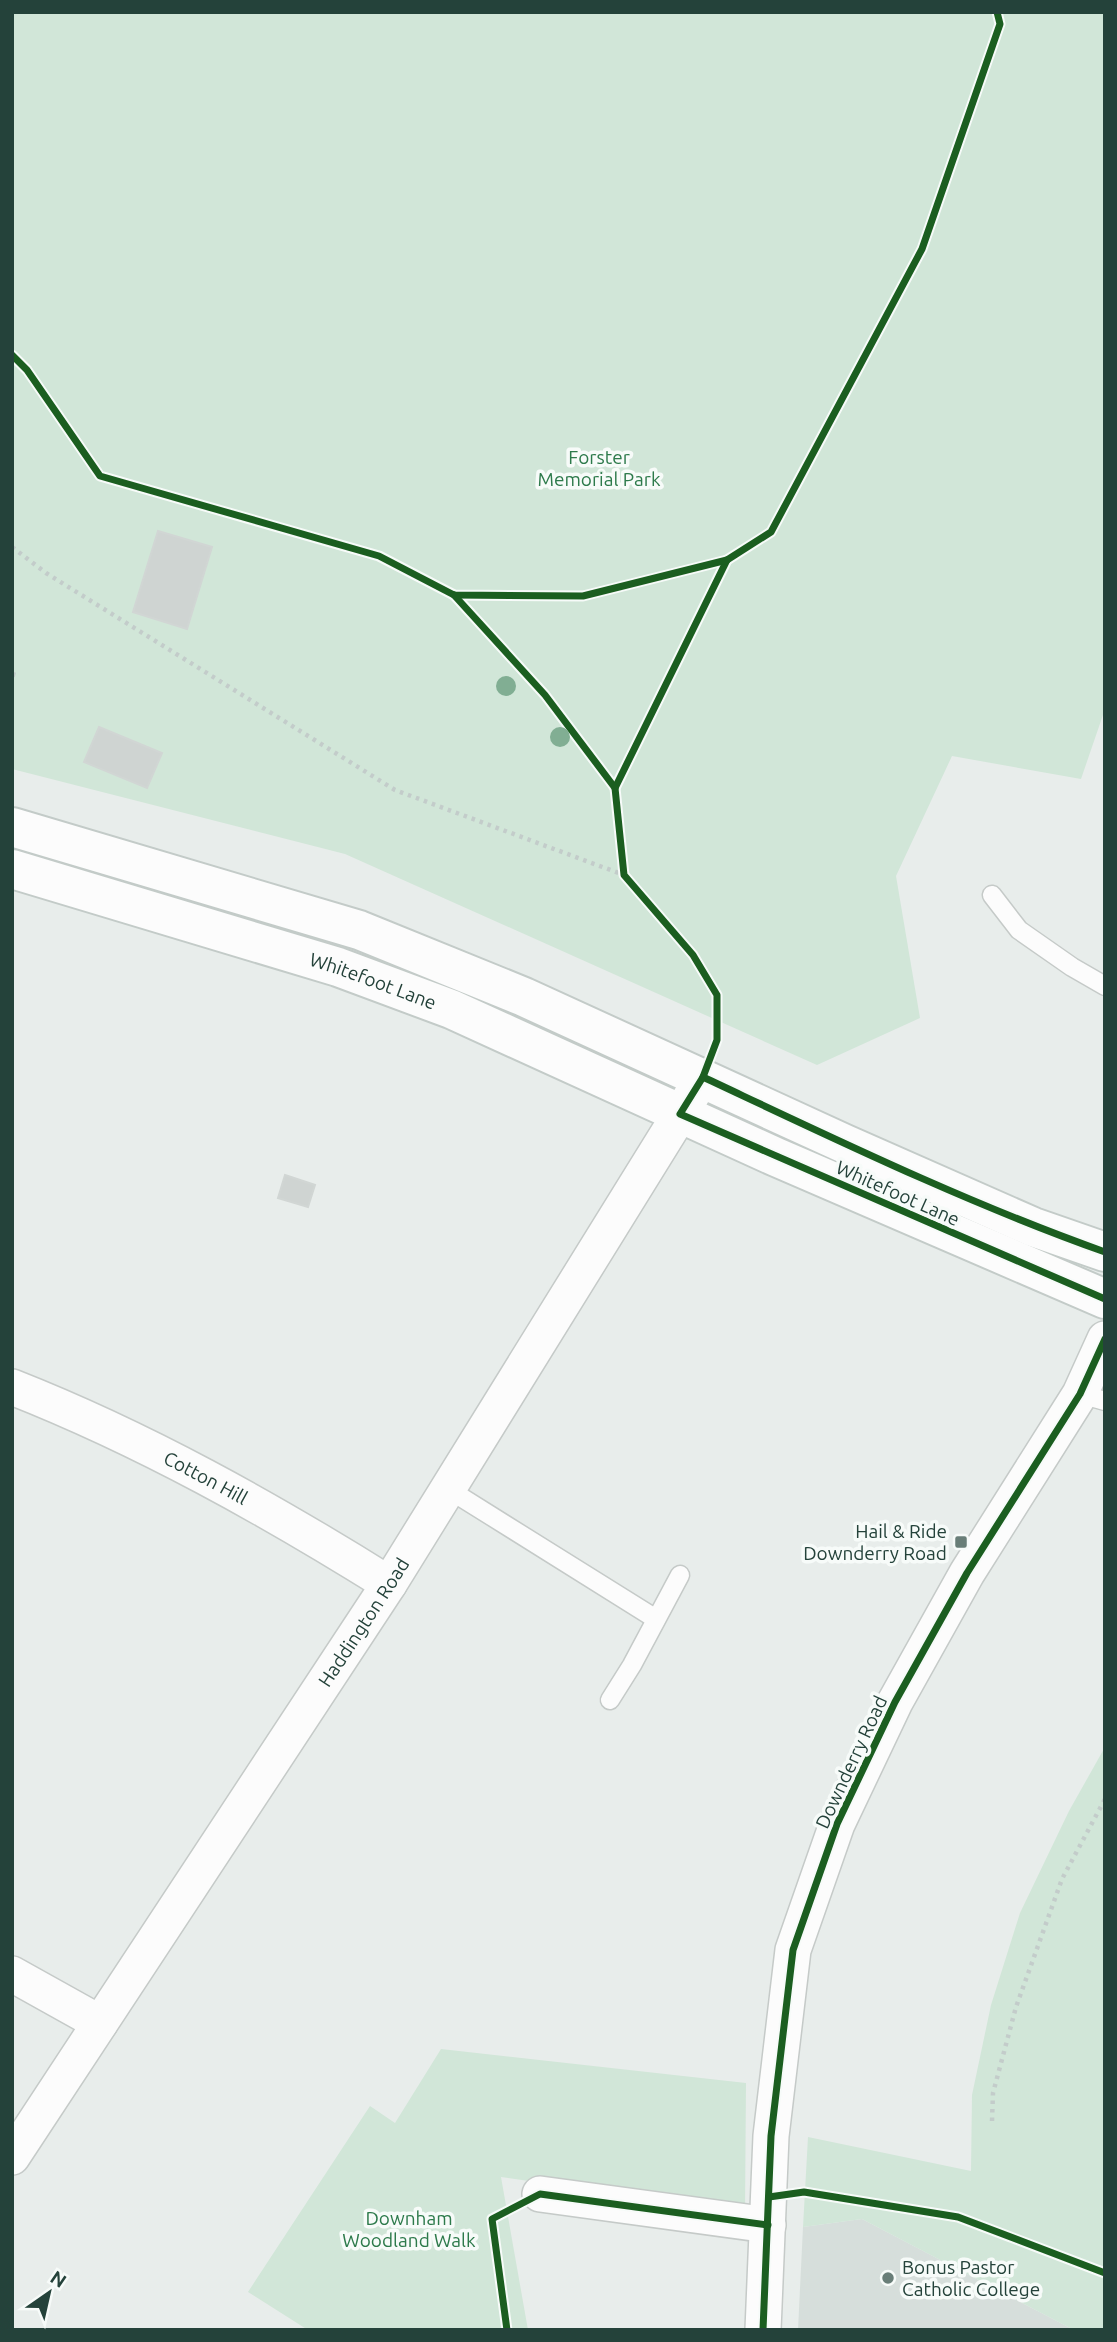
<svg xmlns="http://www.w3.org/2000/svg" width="1117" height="2342" viewBox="0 0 1117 2342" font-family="Ubuntu,sans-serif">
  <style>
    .built { fill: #d6dedb }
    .green { fill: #d1e6d8 }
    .building { fill: #cfd4d2; stroke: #d1d6d4; stroke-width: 2 }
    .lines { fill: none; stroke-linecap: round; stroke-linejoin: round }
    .lane-casing { stroke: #c5cac8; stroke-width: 21 }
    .street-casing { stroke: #c5cac8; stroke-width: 38 }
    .secondary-casing { stroke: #c3cbc8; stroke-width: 42 }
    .path { stroke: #c3ccca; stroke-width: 4.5; stroke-dasharray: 3.5 5; stroke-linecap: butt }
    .lane { stroke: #fcfcfc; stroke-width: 18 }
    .street { stroke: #fcfcfc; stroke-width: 35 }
    .secondary { stroke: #fcfcfc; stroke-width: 38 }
    .cycleway-casing { stroke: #f7fbf9; stroke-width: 11 }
    .cycleway { stroke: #1b5e20; stroke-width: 7 }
    .tree { fill: #81ae93 }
    .poi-dot { fill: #697e78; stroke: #f7fbf9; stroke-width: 2.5 }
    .labels { text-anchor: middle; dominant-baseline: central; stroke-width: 7; stroke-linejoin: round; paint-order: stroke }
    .park-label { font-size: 19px; fill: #2d7a4b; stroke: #f7fbf9 }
    .street-label { font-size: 19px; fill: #24423a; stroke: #f7fbf9 }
    .poi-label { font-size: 19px; fill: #24423a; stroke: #f7fbf9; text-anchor: end }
  </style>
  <rect width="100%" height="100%" fill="#e8edeb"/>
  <polygon class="built" points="862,2219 1074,2330 798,2330 803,2227"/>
  <g class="green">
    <polygon points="12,12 1105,12 1105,709 1081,779 952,756 896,876 920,1018 817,1065 345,854 12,769"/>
    <polygon points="1105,1747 1105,2330 1074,2330 862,2219 803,2227 808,2137 971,2171 972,2095 991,2005 1020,1913 1069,1811"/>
    <polygon points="441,2049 746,2083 745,2212 501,2177 528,2330 308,2330 248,2292 370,2106 395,2123"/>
  </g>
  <g class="building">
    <polygon points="158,531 212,547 187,629 133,612"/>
    <polygon points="99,727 162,753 147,788 84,762"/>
    <polygon points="285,1175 315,1185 308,1207 278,1198"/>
  </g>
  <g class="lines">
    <defs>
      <g id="lane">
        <polyline points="992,895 1019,930 1072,967 1105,986"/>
        <polyline points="1080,1394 1105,1401"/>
        <polyline points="448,1489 656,1619"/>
        <polyline points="610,1700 632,1665 680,1575"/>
      </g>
      <g id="street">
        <path id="s1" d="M12,1387C144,1439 269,1509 389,1584"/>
        <polyline points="12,1974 100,2023"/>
        <path id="s2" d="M12,2157L389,1584L703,1077"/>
        <polyline points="540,2194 768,2225"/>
        <polyline points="763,2330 771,2136 793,1950 837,1824 895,1702 967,1573 1080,1394 1105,1339"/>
      </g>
      <g id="secondary">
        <polyline points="12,827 359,930 524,997 845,1144 1033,1227 1105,1252"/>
        <path id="s3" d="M12,869L338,967L451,1009L776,1157L1105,1299"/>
      </g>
    </defs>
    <use href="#lane" class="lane-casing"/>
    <use href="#street" class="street-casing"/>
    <use href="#secondary" class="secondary-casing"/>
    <g class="path">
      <polyline points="12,547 46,573 395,790 624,875"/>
      <polyline points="12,674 19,676"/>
      <polyline points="992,2121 993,2093 1016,2007 1062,1879 1105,1799"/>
    </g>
    <use href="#lane" class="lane"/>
    <use href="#street" class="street"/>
    <use href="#secondary" class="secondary"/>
    <defs>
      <g id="cycleway">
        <polyline points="997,12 1000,24 922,249 771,532 727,560 615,788 624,875 693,955 717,995 717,1040 703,1077 680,1114 1105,1299"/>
        <polyline points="12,355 27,370 100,476 379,556 454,595 583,596 727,560"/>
        <polyline points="454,595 545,695 615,788"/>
        <path d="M703,1077C835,1139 967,1203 1105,1252"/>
        <polyline points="769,2197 804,2192 958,2217 1105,2273"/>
        <polyline points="507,2330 492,2219 540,2194 768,2225"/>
        <polyline points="763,2330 771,2136 793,1950 837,1824 895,1702 967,1573 1080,1394 1105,1339"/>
      </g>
    </defs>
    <use href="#cycleway" class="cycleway-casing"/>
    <use href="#cycleway" class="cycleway"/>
  </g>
  <g class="tree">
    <circle cx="506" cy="686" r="10"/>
    <circle cx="560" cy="737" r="10"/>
  </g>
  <g class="poi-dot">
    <rect x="954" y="1535" width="14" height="14" rx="3.5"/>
    <circle cx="888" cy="2278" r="7"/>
  </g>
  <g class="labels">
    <g class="park-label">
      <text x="599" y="457">Forster<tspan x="599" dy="22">Memorial Park</tspan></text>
      <text x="409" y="2218">Downham<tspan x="409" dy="22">Woodland Walk</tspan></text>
    </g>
    <g class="street-label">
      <text stroke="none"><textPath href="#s3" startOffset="378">Whitefoot Lane</textPath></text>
      <text transform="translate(898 1193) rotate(24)">Whitefoot Lane</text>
      <text stroke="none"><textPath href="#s1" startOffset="214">Cotton Hill</textPath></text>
      <text stroke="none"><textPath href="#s2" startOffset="640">Haddington Road</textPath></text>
      <text transform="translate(851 1762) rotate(-65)">Downderry Road</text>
    </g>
    <g class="poi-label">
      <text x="947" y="1531">Hail &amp; Ride<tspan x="947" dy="22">Downderry Road</tspan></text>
      <text x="902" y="2267" text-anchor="start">Bonus Pastor<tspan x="902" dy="22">Catholic College</tspan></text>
    </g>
  </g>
  <rect width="1117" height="2342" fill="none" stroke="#24423a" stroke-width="28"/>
  <g transform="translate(49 2293) rotate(34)" stroke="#f7fbf9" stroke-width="5" paint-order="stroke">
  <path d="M0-5L12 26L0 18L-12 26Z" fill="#24423a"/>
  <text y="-10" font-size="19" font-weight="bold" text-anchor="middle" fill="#24423a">N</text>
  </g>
</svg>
